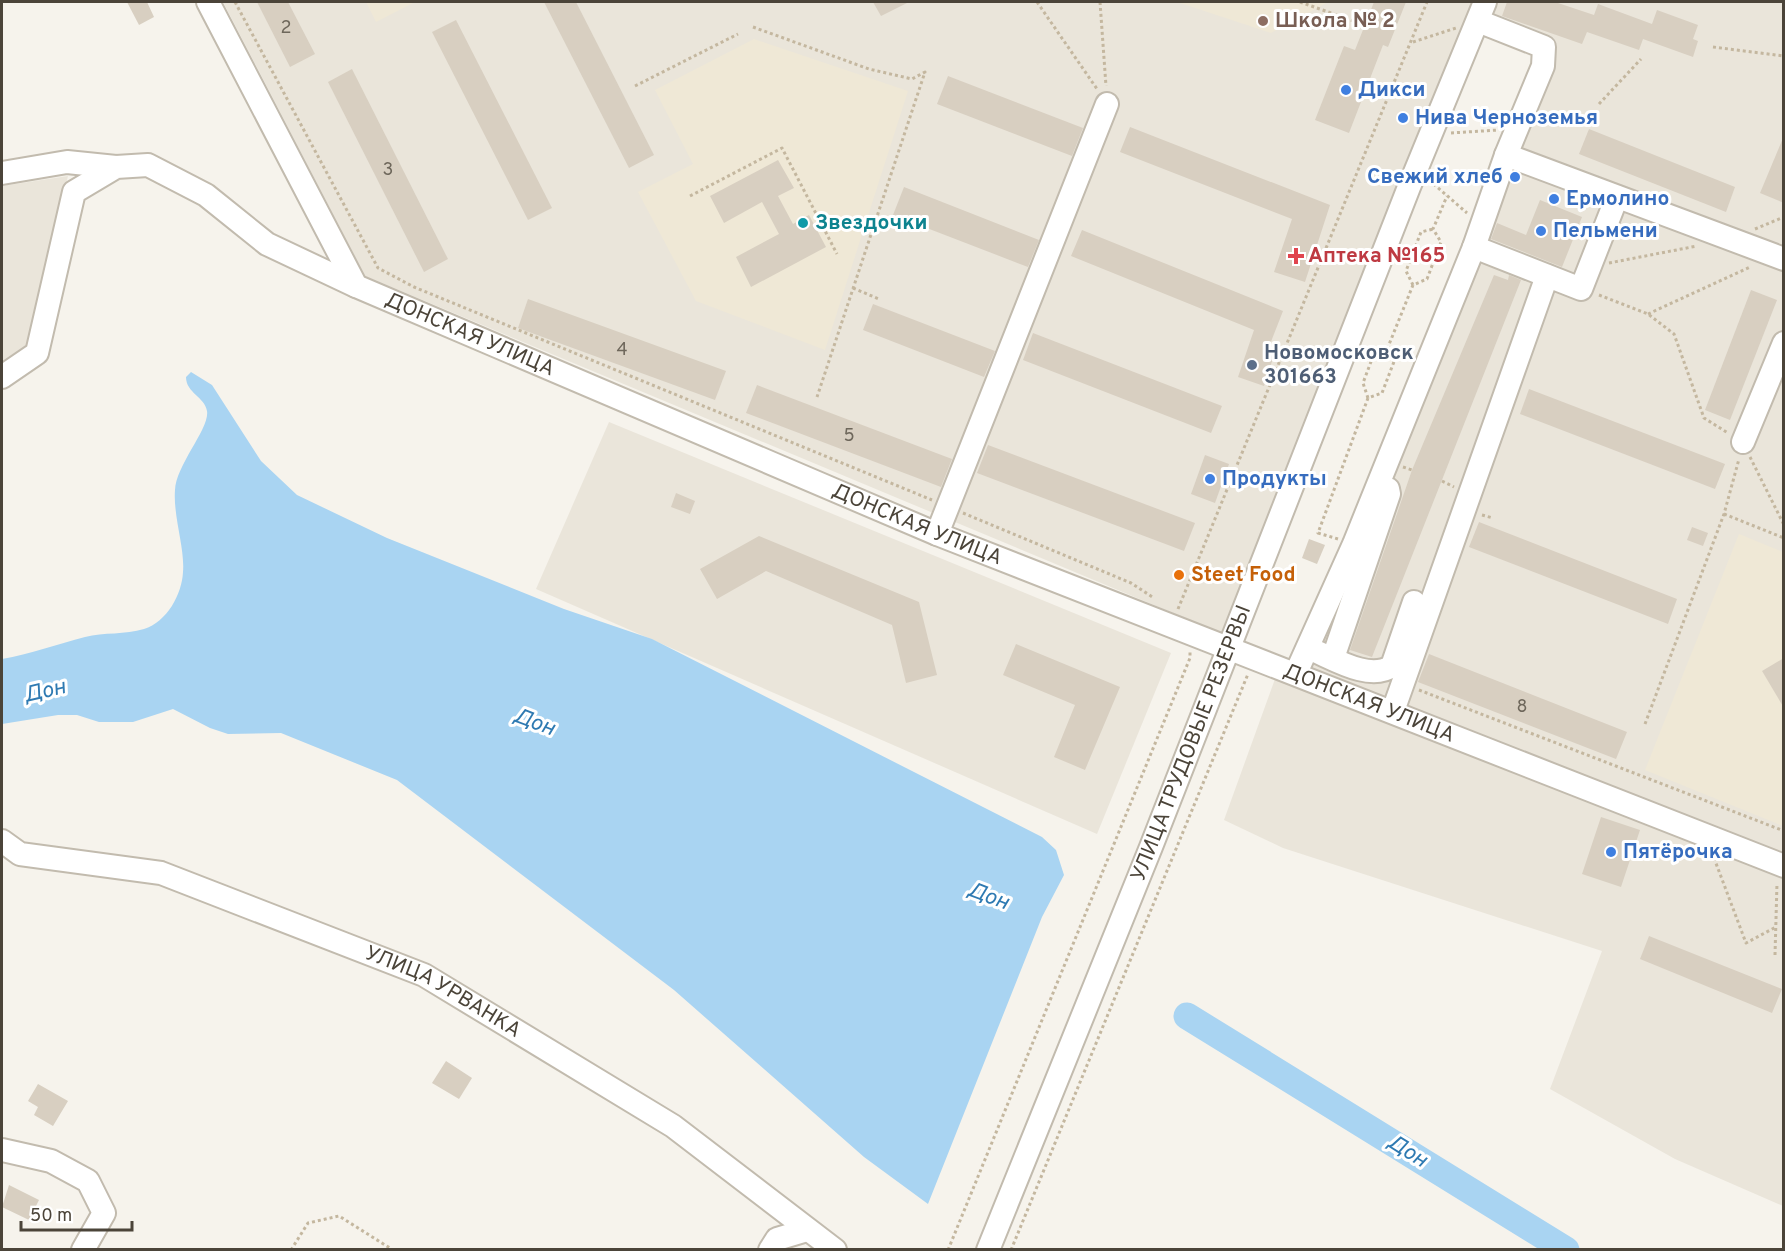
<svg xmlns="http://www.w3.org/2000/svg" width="1785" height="1251" viewBox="0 0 1785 1251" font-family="Overpass,sans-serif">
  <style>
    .residential { fill: #eae5da }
    .education { fill: #efe8d6 }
    .water { fill: #a9d4f2 }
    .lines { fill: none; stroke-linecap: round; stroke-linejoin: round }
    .river { stroke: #a9d4f2; stroke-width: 27 }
    .building { fill: #d8cfc1 }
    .minor-casing { stroke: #c2bbae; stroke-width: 26 }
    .path { stroke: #c4b79f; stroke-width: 3; stroke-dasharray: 3 3; stroke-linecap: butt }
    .minor { stroke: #fff; stroke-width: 22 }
    .education-dot { fill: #8d6e63; stroke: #fff; stroke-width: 2 }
    .shop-dot { fill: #3f7fe0; stroke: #fff; stroke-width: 2 }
    .culture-dot { fill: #0f9aa8; stroke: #fff; stroke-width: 2 }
    .health-dot { fill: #e0444e; stroke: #fff; stroke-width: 2 }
    .service-dot { fill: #5c6f8a; stroke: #fff; stroke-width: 2 }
    .food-dot { fill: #e8710a; stroke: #fff; stroke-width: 2 }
    .labels { text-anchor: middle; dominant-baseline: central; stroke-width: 6; stroke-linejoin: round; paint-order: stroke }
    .number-label { font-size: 18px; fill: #6e675b }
    .education-label { font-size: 21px; font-weight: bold; fill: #785e54; stroke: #fff; text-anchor: start }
    .shop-label { font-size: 21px; font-weight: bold; fill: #366cbe; stroke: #fff; text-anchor: start }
    .culture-label { font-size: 21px; font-weight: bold; fill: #0d838f; stroke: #fff; text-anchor: start }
    .health-label { font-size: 21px; font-weight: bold; fill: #be3a42; stroke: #fff; text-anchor: start }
    .street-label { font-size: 21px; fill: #4b4439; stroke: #fff }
    .service-label { font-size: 21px; font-weight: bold; fill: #4e5e75; stroke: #fff; text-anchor: start }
    .food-label { font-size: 21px; font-weight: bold; fill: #c56008; stroke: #fff; text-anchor: start }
    .water-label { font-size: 22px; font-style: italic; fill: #2e7ab2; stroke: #fff }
  </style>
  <rect width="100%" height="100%" fill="#f6f3ec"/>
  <g class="residential">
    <polygon points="223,2 1472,2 1221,633 365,276"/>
    <polygon points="1485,2 1783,2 1783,1206 1675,1159 1550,1089 1602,951 1283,848 1224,820 1279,668 1295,673 1543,47 1488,25"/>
    <polygon points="68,176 26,345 2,361 2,186"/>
    <polygon points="609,422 1171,653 1097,834 536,589"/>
  </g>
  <g class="education">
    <polygon points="366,2 415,2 376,22"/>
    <polygon points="1177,2 1328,2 1271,33"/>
    <polygon points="754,39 908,91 825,350 696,301 638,192 693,164 655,90"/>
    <polygon points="1739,534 1783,552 1783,826 1645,770"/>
  </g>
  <path class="water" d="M191,372L212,385L261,461L297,495L387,538L564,609L652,639L1042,837L1056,850L1064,875L1042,917L928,1204L864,1157L674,990L397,780L281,733L228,734L210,728L173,709L133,722H99L77,715H58L2,724V659C30,654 58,644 85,637C104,632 125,635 144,629C167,622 182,594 183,572C185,548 173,516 175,490C176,465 210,428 207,411C205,397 186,393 186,377Z"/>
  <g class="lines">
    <polyline class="river" points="1187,1016 1566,1250"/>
  </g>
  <g class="building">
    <polygon points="127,2 147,2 154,17 139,25"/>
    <polygon points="257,2 288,2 315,54 290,67"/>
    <polygon points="544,2 576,2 654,155 629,168"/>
    <polygon points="873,2 909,2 881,16"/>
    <polygon points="1374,2 1406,2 1388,47 1383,45 1349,133 1315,120 1344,46 1355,50"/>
    <polygon points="1507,2 1555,2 1594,15 1598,4 1652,24 1657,10 1698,25 1693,39 1698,41 1693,57 1643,39 1639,50 1587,32 1582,44 1502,16"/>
    <polygon points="456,20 552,208 528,220 432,32"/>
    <polygon points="352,69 448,259 424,272 328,82"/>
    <polygon points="948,76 1083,128 1072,156 937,104"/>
    <polygon points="1130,127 1330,205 1305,282 1274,272 1292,219 1120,152"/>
    <polygon points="1589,129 1735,187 1726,212 1579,154"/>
    <polygon points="1783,138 1784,139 1784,203 1760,193"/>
    <polygon points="778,160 794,188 778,196 793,224 809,215 826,247 751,287 736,257 779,234 762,202 724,223 710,196"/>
    <polygon points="904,187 1039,240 1028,267 893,215"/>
    <polygon points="1540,200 1582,217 1562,267 1491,239 1497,223 1526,235"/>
    <polygon points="1082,230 1283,311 1267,352 1274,355 1264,386 1238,377 1254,330 1071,256"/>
    <polygon points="1494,275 1508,280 1509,275 1521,280 1372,657 1350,650 1412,470"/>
    <polygon points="1751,290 1777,300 1730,420 1705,410"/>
    <polygon points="528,299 726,371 715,400 518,328"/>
    <polygon points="873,304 995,351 984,377 863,330"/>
    <polygon points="1033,333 1222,406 1211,433 1023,360"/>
    <polygon points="757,385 952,459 941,487 746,413"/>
    <polygon points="1529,389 1725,464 1715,489 1520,414"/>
    <polygon points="988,445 1195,523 1184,551 977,473"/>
    <polygon points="1205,455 1229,464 1215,503 1191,494"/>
    <polygon points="676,493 695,501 690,514 671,507"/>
    <polygon points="1479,522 1677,599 1668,624 1469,547"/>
    <polygon points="1692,527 1708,533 1703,546 1687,540"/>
    <polygon points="759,536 919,602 937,675 906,683 892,625 766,571 717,599 700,569"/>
    <polygon points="1309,539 1325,545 1317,564 1302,558"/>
    <polygon points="1016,644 1120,687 1085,770 1054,757 1075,705 1003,675"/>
    <polygon points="1429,654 1627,732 1616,759 1418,682"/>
    <polygon points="1784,658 1784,708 1762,671"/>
    <polygon points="1601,817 1640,830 1621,887 1582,874"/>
    <polygon points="1649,936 1782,989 1772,1013 1640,959"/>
    <polygon points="446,1061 472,1078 459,1099 432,1083"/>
    <polygon points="38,1084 68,1101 53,1126 34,1115 38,1107 28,1101"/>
    <polygon points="9,1185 39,1200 29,1220 2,1207"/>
  </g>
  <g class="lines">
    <defs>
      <g id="minor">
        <path id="s1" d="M208,2L356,286L937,534L1784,866"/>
        <polyline points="1506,155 1784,259"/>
        <polyline points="2,173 67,162 116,167"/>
        <polyline points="1474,247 1581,289 1617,197"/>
        <polyline points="2,377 37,353 74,192 116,167 148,165 206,195 267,244 356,286"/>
        <polyline points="1743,442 1784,343"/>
        <polyline points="937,534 1107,104"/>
        <path d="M1308,648C1331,657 1369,682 1392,666L1414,602"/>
        <polyline points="1333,658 1389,494 1388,489"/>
        <polyline points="1296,673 1354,544 1474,247 1506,155 1543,66 1544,47 1478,21"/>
        <polyline points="1393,711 1547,276"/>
        <path id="s2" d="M2,841L20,854L161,873L424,975L673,1126L835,1250"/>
        <polyline points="2,1150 51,1161 88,1181 104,1213 83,1250"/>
        <polyline points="770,1250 777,1239 807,1230"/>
        <path id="s3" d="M988,1250L1151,847L1409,187L1485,2"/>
      </g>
    </defs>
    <use href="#minor" class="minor-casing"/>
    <g class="path">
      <polyline points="235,2 378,268 414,287 932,500"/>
      <polyline points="1037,2 1097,89"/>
      <polyline points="1100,2 1106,86"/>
      <polyline points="1300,2 1362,24"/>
      <polyline points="753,27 869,69 912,79 925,72 817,397"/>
      <polyline points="1413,42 1456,28"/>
      <polyline points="1713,47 1784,56"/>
      <polyline points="635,86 738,34"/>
      <polyline points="1599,104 1641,59"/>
      <polyline points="1451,133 1498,130"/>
      <polyline points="1429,180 1467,213"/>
      <polyline points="690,196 782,148 837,254"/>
      <polyline points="1755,229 1784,217"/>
      <polyline points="1609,263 1697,246"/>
      <polyline points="1413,285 1406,271 1421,232 1433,229"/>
      <polyline points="853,288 879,299"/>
      <polyline points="1599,295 1648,314 1674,334 1704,418 1728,433"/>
      <polyline points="1648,314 1750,267"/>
      <polyline points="1368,398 1363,383 1375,351 1388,347"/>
      <polyline points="1750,457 1784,525"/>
      <polyline points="1403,467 1412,470"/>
      <polyline points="1442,481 1454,487"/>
      <polyline points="963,513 1131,583 1154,598"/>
      <polyline points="1724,514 1784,538"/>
      <polyline points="1482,515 1493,518"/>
      <polyline points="1338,539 1318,533 1368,398 1382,393 1395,359 1388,347 1413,285 1427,279 1441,242 1433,229 1447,196"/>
      <polyline points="1178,609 1427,2"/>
      <polyline points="1419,690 1784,831"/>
      <polyline points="1645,724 1724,514 1739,459"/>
      <polyline points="1714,858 1746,943 1776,927"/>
      <polyline points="1775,955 1777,883"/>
      <polyline points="291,1250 308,1223 339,1216 393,1250"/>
      <polyline points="948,1250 1190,658 1190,651"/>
      <polyline points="1011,1250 1248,674"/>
    </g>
    <use href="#minor" class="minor"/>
  </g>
  <circle class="education-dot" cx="1263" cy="21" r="6"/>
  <g class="shop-dot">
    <circle cx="1346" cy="90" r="6"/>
    <circle cx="1403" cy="118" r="6"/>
    <circle cx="1515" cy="177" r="6"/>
    <circle cx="1554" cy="199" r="6"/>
    <circle cx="1541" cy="231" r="6"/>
    <circle cx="1210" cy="479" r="6"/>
    <circle cx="1611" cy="852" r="6"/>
  </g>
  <circle class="culture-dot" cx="803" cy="223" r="6"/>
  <path class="health-dot" d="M1293 247h6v6h6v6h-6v6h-6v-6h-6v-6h6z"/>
  <circle class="service-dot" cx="1252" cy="365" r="6"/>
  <circle class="food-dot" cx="1179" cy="575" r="6"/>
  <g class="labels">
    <g class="number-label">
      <text x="286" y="28">2</text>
      <text x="388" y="170">3</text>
      <text x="622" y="350">4</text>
      <text x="849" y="436">5</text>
      <text x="1522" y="707">8</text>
    </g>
    <g class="education-label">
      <text x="1275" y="21">Школа № 2</text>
    </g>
    <g class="shop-label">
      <text x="1358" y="90">Дикси</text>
      <text x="1415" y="118">Нива Черноземья</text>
      <text x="1503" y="177" text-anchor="end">Свежий хлеб</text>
      <text x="1566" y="199">Ермолино</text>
      <text x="1553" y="231">Пельмени</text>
      <text x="1222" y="479">Продукты</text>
      <text x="1623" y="852">Пятёрочка</text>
    </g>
    <g class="culture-label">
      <text x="815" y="223">Звездочки</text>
    </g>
    <g class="health-label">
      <text x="1308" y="256">Аптека №165</text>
    </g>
    <g class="street-label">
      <text stroke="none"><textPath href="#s1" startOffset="444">ДОНСКАЯ УЛИЦА</textPath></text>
      <text stroke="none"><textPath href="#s1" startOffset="930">ДОНСКАЯ УЛИЦА</textPath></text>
      <text stroke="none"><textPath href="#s1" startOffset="1416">ДОНСКАЯ УЛИЦА</textPath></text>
      <text stroke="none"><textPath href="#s3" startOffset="546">УЛИЦА ТРУДОВЫЕ РЕЗЕРВЫ</textPath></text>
      <text stroke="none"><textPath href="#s2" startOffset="471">УЛИЦА УРВАНКА</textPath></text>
    </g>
    <g class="service-label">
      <text x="1264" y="353">Новомосковск<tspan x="1264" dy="24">301663</tspan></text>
    </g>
    <g class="food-label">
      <text x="1191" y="575">Steet Food</text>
    </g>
    <g class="water-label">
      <text transform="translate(45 692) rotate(-13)">Дон</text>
      <text transform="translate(534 723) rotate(21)">Дон</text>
      <text transform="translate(988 897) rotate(21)">Дон</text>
      <text transform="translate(1407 1152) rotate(32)">Дон</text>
    </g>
  </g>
  <rect width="1785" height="1251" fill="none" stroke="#4b4439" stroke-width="6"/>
  <path d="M21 1221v9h111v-9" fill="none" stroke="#4b4439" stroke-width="3"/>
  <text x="30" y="1221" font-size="18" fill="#4b4439" stroke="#ffffff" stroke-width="4.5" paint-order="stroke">50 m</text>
</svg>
